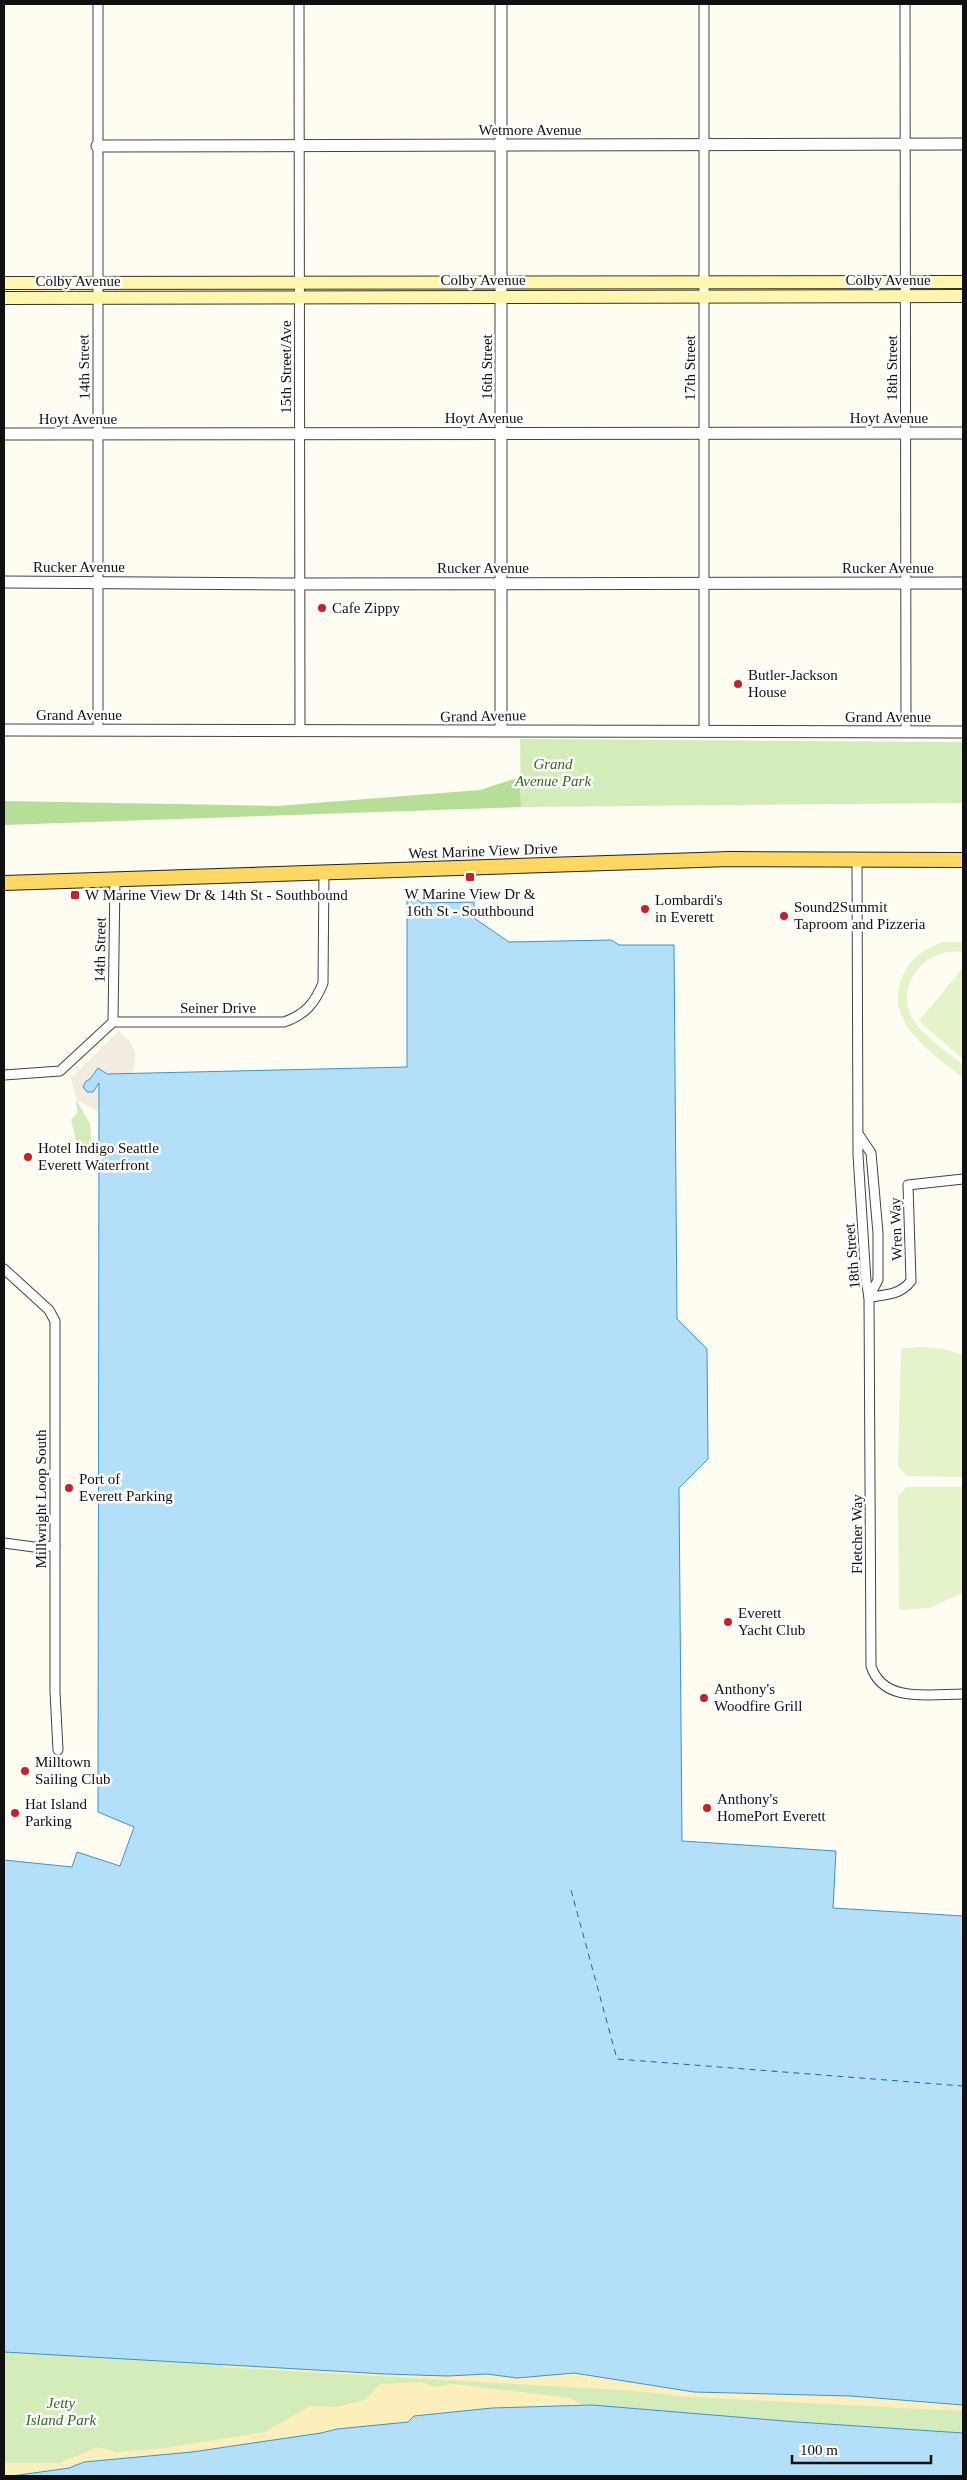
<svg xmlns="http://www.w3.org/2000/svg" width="967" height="2480" viewBox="0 0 967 2480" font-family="'Times New Roman',serif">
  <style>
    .green { fill: #d4ecb9 }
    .forest { fill: #b7de97 }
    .sand { fill: #fdefbc }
    .pitch { fill: #e5f3cb }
    .plaza { fill: #f1ecdf }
    .water { fill: #b4dff9; stroke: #3795d4 }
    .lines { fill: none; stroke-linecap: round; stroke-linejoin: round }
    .ferry { stroke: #1167a9; stroke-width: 1; stroke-dasharray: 6 5; stroke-linecap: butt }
    .minor-casing { stroke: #434343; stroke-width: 11 }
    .tertiary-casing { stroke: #434343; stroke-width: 13 }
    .secondary-casing { stroke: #323232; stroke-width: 14 }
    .primary-casing { stroke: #212121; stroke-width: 16 }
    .minor { stroke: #fff; stroke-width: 9 }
    .tertiary { stroke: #fff; stroke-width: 11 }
    .secondary { stroke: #fff6ad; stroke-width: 12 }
    .primary { stroke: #fed863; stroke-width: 14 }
    .poi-dot { fill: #c72028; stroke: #fff; stroke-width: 2 }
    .labels { text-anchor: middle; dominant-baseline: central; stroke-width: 5; stroke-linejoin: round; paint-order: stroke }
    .street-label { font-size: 15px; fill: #101010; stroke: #fff }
    .poi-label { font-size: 15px; fill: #101010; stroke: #fff; text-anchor: start }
    .park-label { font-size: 15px; font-style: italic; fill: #2c6c1c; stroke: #fff }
  </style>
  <rect width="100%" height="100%" fill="#fffcf2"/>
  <g class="green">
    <polygon points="520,739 963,742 963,803 521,807"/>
    <polygon points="76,1099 90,1124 92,1148 77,1145 71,1119 77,1113"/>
    <polygon points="4,2258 963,2290 963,2476 4,2476"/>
  </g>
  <polygon class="forest" points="520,777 521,807 4,825 4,801 277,806 480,790"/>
  <g class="sand">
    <polygon points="223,2365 385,2374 448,2376 487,2374 517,2378 574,2373 694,2392 851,2396 963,2405 963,2411 688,2397 636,2391 223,2367"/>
    <polygon points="421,2382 434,2387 453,2384 570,2398 582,2405 492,2408 414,2416 408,2422 337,2429 321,2433 192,2452 84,2462 69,2468 4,2476 4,2464 7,2463 59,2463 98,2447 116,2452 165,2448 265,2432 310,2406 336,2407 365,2400 380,2384"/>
  </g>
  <g class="pitch">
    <path d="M943,942H963V952C925,946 892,987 914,1021C925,1038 948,1052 963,1065V1078C933,1053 881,1022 903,975C911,957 925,948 943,942Z"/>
    <polygon points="963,968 963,1059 919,1021"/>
    <polygon points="921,1347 945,1349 963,1355 963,1477 907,1476 898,1466 901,1348"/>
    <polygon points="907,1487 963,1487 963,1593 929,1608 899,1610 898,1496"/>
  </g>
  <polygon class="plaza" points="119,1031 129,1041 135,1052 134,1070 131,1072 133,1077 103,1111 97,1111 76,1099 71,1078"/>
  <g class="water">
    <polygon points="407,892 422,903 474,902 474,918 509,942 611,940 619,945 674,945 677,1319 707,1349 708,1459 679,1488 682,1841 836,1851 833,1908 963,1916 963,2405 851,2396 694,2392 574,2373 517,2378 487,2374 448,2376 385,2374 4,2352 4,1860 72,1867 77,1852 120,1866 134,1827 98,1812 99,1083 93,1092 87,1092 83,1087 86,1081 90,1079 98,1068 107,1074 407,1067"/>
    <polygon points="592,2405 797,2422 963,2433 963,2476 12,2476 69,2468 84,2462 192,2452 321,2433 337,2429 408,2422 414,2416 492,2408"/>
  </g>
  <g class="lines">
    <polyline class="ferry" points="571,1890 617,2059 963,2086"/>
    <defs>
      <g id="minor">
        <polyline points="98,4 98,730"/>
        <polyline points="299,4 300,731"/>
        <polyline points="704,4 704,732"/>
        <polyline points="905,4 906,732"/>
        <path d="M857,859L858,1155L866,1281L869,1297L871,1666C883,1704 931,1694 963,1694"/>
        <polyline points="113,1022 115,879"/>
        <path d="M4,1075L60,1071L113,1022H284C305,1015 315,1003 323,983L324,872"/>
        <polyline points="859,1135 871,1153 878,1233 878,1280 869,1297"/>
        <polyline points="4,1269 49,1310 55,1321 55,1692 58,1750"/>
        <path d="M869,1297C886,1295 900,1295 911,1281L908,1185L963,1179"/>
        <polyline points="4,1543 34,1547 55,1546"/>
      </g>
      <g id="tertiary">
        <polyline points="501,4 501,730"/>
        <polyline points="97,146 963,144"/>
        <polyline points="4,434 963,433"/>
        <polyline points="4,582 286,584 963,583"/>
        <polyline points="4,730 963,732"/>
      </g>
      <g id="secondary">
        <polyline points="4,283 963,282"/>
        <polyline points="4,298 963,296"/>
      </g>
      <polyline id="primary" points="4,883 730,859 963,860"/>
    </defs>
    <use href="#minor" class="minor-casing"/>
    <use href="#tertiary" class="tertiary-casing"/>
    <use href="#secondary" class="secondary-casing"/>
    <use href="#primary" class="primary-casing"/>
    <use href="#minor" class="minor"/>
    <use href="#tertiary" class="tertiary"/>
    <use href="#secondary" class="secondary"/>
    <use href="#primary" class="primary"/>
  </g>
  <g class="poi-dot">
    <circle cx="322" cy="608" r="5"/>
    <circle cx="738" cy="684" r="5"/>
    <rect x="465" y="872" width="10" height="10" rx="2.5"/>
    <rect x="70" y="890" width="10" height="10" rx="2.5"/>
    <circle cx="645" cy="909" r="5"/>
    <circle cx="784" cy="916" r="5"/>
    <circle cx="28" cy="1157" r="5"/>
    <circle cx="69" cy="1488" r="5"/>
    <circle cx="728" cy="1622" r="5"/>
    <circle cx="704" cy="1698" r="5"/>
    <circle cx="25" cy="1771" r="5"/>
    <circle cx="707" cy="1808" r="5"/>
    <circle cx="15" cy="1813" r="5"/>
  </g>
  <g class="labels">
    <g class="street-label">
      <text x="530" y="130">Wetmore Avenue</text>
      <text x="483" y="280">Colby Avenue</text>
      <text x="888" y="280">Colby Avenue</text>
      <text x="78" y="281">Colby Avenue</text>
      <text transform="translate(84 367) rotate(-91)">14th Street</text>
      <text transform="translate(286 367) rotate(-90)">15th Street/Ave</text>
      <text transform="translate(487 367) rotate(-90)">16th Street</text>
      <text transform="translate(690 368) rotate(-90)">17th Street</text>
      <text transform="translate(892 368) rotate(-90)">18th Street</text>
      <text x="484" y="418">Hoyt Avenue</text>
      <text x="889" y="418">Hoyt Avenue</text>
      <text x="78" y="419">Hoyt Avenue</text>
      <text x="79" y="567">Rucker Avenue</text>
      <text x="483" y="568">Rucker Avenue</text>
      <text x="888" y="568">Rucker Avenue</text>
      <text x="79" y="715">Grand Avenue</text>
      <text transform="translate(483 716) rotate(-1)">Grand Avenue</text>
      <text x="888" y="717">Grand Avenue</text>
      <text transform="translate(483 851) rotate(-2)">West Marine View Drive</text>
      <text transform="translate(100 950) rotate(-89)">14th Street</text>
      <text x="218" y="1008">Seiner Drive</text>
      <text transform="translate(896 1229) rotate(-92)">Wren Way</text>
      <text transform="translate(852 1256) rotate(-95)">18th Street</text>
      <text transform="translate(41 1499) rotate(-90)">Millwright Loop South</text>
      <text transform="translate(857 1534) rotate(-90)">Fletcher Way</text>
    </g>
    <g class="poi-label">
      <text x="332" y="608">Cafe Zippy</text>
      <text x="748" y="675">Butler-Jackson<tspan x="748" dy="17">House</tspan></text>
      <text x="470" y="894" text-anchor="middle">W Marine View Dr &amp;<tspan x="470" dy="17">16th St - Southbound</tspan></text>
      <text x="85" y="895">W Marine View Dr &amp; 14th St - Southbound</text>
      <text x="655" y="900">Lombardi's<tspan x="655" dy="17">in Everett</tspan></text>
      <text x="794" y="907">Sound2Summit<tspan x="794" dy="17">Taproom and Pizzeria</tspan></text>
      <text x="38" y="1148">Hotel Indigo Seattle<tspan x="38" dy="17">Everett Waterfront</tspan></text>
      <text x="79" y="1479">Port of<tspan x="79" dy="17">Everett Parking</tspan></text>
      <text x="738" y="1613">Everett<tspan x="738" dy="17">Yacht Club</tspan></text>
      <text x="714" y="1689">Anthony's<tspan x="714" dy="17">Woodfire Grill</tspan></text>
      <text x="35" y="1762">Milltown<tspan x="35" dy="17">Sailing Club</tspan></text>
      <text x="717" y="1799">Anthony's<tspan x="717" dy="17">HomePort Everett</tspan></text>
      <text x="25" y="1804">Hat Island<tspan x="25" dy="17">Parking</tspan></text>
    </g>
    <g class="park-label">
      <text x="553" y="764">Grand<tspan x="553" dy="17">Avenue Park</tspan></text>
      <text x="61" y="2403">Jetty<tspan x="61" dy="17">Island Park</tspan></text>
    </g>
  </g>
  <rect width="967" height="2480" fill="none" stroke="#101010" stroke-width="10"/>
  <path d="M792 2455v8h139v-8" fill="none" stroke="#101010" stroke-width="2.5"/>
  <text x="800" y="2455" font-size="15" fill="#101010" stroke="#ffffff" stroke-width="4" paint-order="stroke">100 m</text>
</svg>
